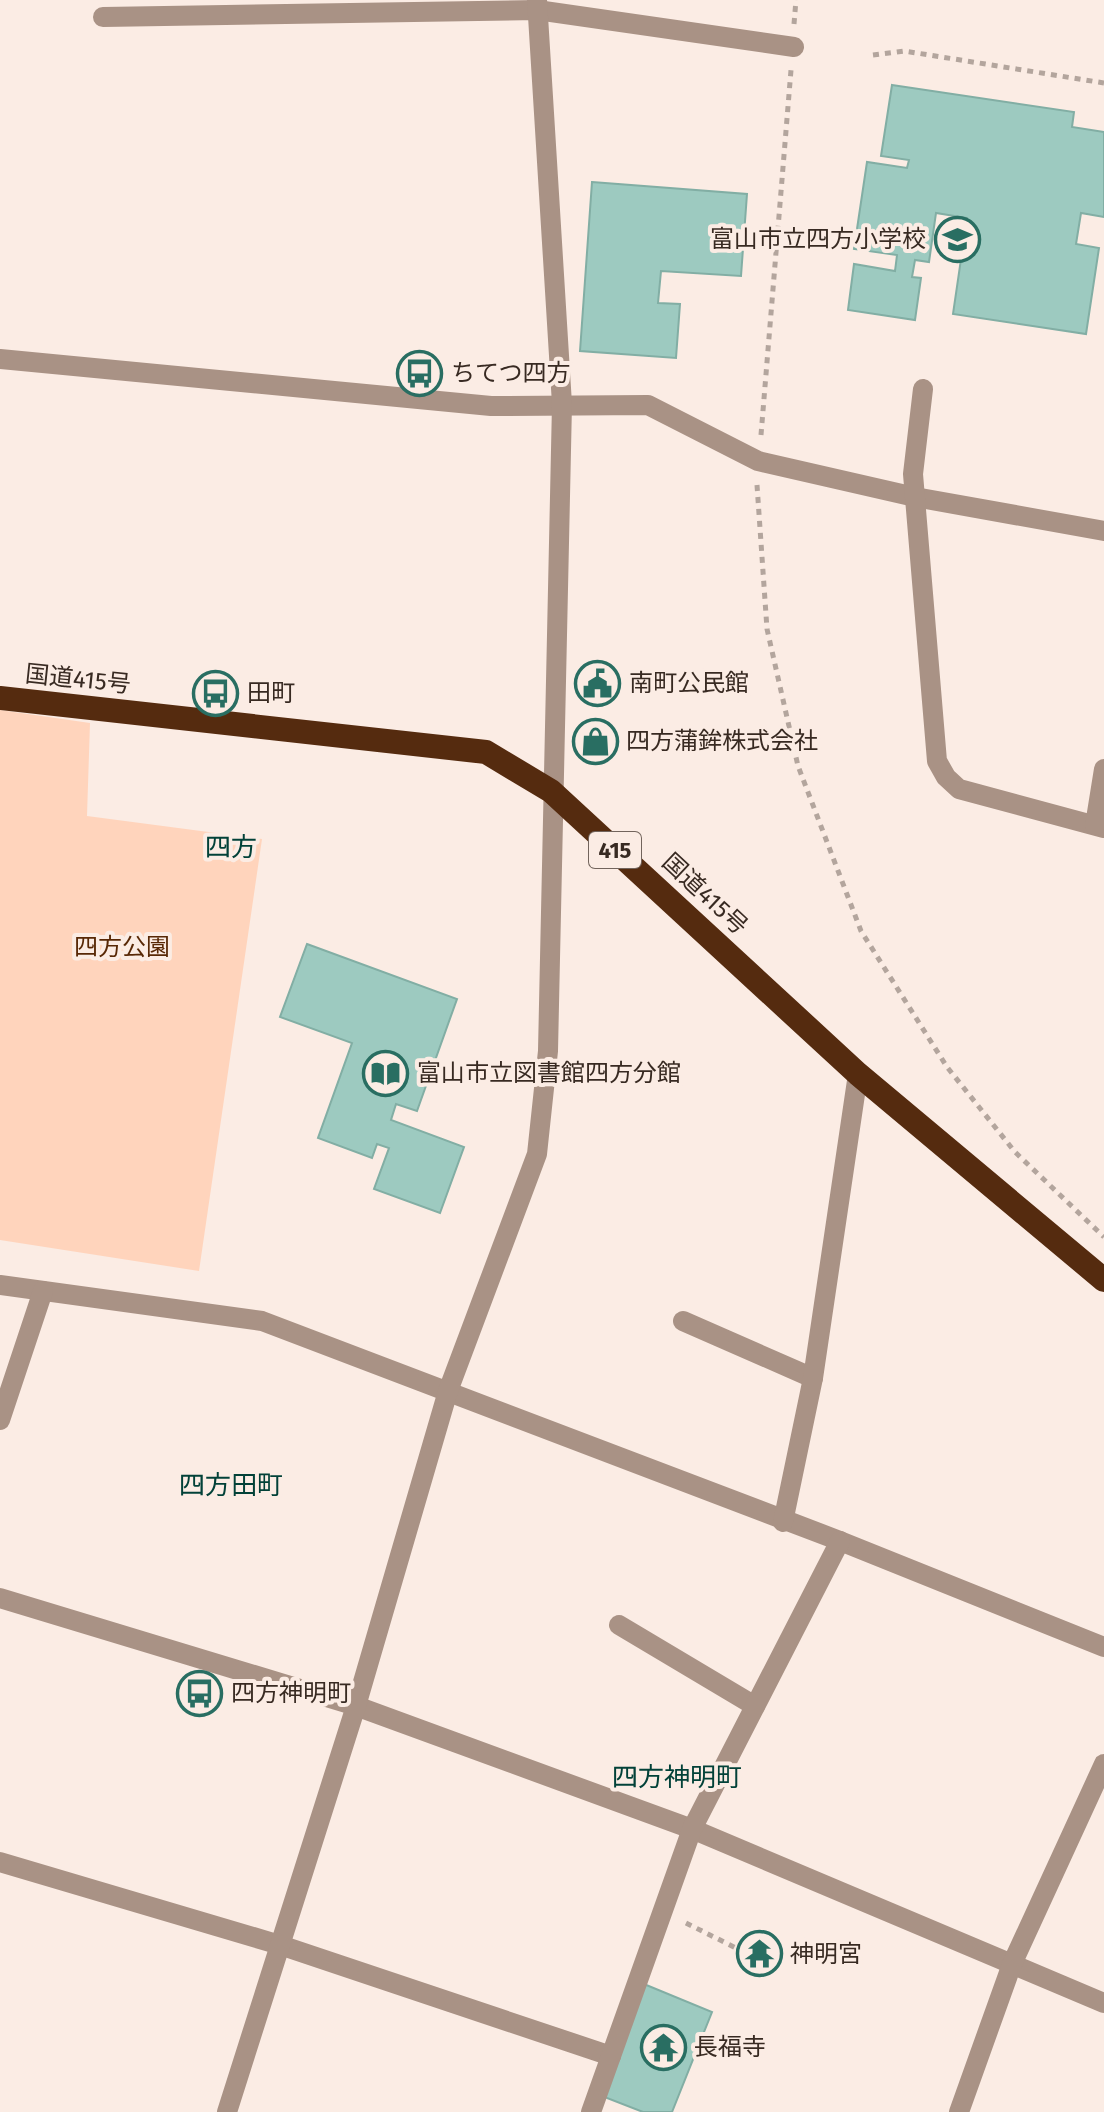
<svg xmlns="http://www.w3.org/2000/svg" width="1104" height="2112" viewBox="0 0 1104 2112" font-family="'Fira Sans','Noto Sans JP',sans-serif">
  <style>
    .green { fill: #ffd4bc }
    .building { fill: #9dcac0; stroke: #82aea4; stroke-width: 2 }
    .lines { fill: none; stroke-linecap: round; stroke-linejoin: round }
    .path { stroke: #b3a59d; stroke-width: 5; stroke-dasharray: 6 6; stroke-linecap: butt }
    .minor { stroke: #a99285; stroke-width: 20 }
    .highway { stroke: #552b0f; stroke-width: 24 }
    .labels { text-anchor: middle; dominant-baseline: central; stroke-width: 8; stroke-linejoin: round; paint-order: stroke }
    .shield { fill: #fbece4; stroke: #72645c; stroke-width: 2 }
    .shield-label { font-size: 22px; font-weight: bold; fill: #382a22 }
    .poi-label { font-size: 24px; fill: #382a22; stroke: #fbece4; text-anchor: start }
    .street-label { font-size: 24px; fill: #382a22; stroke: #fbece4 }
    .park-label { font-size: 24px; fill: #582806; stroke: #fbece4 }
    .neighbourhood-label { font-size: 26px; fill: #024138; stroke: #fbece4 }
  </style>
  <rect width="100%" height="100%" fill="#fbece4"/>
  <polygon class="green" points="0,710 90,723 87,816 262,839 199,1271 0,1240"/>
  <g class="building">
    <polygon points="892,85 1074,112 1072,127 1104,132 1104,217 1081,213 1076,244 1099,248 1086,334 953,314 967,218 936,213 929,262 915,260 912,277 921,278 915,320 848,310 854,264 895,271 897,255 854,249 867,162 907,168 909,160 881,156"/>
    <polygon points="592,182 747,194 741,276 661,271 658,303 680,304 676,358 580,351"/>
    <polygon points="307,944 457,999 417,1111 396,1104 391,1120 464,1147 440,1213 374,1189 389,1148 377,1144 372,1158 318,1138 352,1043 280,1017"/>
    <polygon points="747,1941 779,1956 770,1973 739,1959"/>
    <polygon points="639,1982 712,2012 672,2112 643,2112 594,2093"/>
  </g>
  <g class="lines">
    <g class="path">
      <polyline points="794,24 796,0"/>
      <polyline points="873,55 904,51 1104,83"/>
      <polyline points="761,435 791,70"/>
      <polyline points="757,485 767,629 798,766 861,931 947,1067 1015,1152 1104,1237"/>
      <polyline points="686,1923 742,1951"/>
    </g>
    <g class="minor">
      <polyline points="103,17 537,10 794,47"/>
      <polyline points="0,359 491,406 648,405 758,461 915,497 1104,531"/>
      <polyline points="923,389 913,474 937,761 946,777 959,789 1104,828"/>
      <polyline points="1095,825 1104,769"/>
      <polyline points="0,1285 262,1321 840,1541 1104,1647"/>
      <polyline points="683,1321 813,1378"/>
      <polyline points="0,1420 43,1291"/>
      <polyline points="783,1522 813,1378 858,1074"/>
      <polyline points="0,1598 356,1706 692,1829 1104,2003"/>
      <polyline points="619,1625 755,1706"/>
      <polyline points="0,1862 280,1945 611,2056"/>
      <polyline points="227,2112 356,1706 448,1391 537,1154 548,1051 562,404 537,0"/>
      <polyline points="591,2112 692,1829 840,1541"/>
      <polyline points="959,2112 1012,1964 1104,1764"/>
    </g>
    <polyline class="highway" points="0,698 486,752 551,791 858,1074 1104,1280"/>
  </g>
  <defs>
    <symbol id="school-ring" viewBox="-11 -11 22 22"><circle r="9.5" fill="#fbece4" stroke="#296e62" stroke-width="1.5"/><path d="M0-5L7-2L0 1L-7-2ZM-4 1L0 2.5L4 1V4Q0 6-4 4Z" fill="#296e62"/></symbol>
    <symbol id="bus-ring" viewBox="-11 -11 22 22"><circle r="9.5" fill="#fbece4" stroke="#296e62" stroke-width="1.5"/><path d="M-5-6H5V4H4V6H2V4H-2V6H-4V4H-5ZM-3.5-4V0h7V-4ZM-3.5 1.2v1.5H-2V1.2ZM2 1.2v1.5H3.5V1.2Z" fill="#296e62"/></symbol>
    <symbol id="civic-ring" viewBox="-11 -11 22 22"><circle r="9.5" fill="#fbece4" stroke="#296e62" stroke-width="1.5"/><path d="M-.6-6.5H3V-4.5H.6V-3L4-1V1h2V6H-6V1h2V-1L-.6-3ZM-1.2 2.5V6h2.4V2.5Z" fill="#296e62"/></symbol>
    <symbol id="shop-ring" viewBox="-11 -11 22 22"><circle r="9.5" fill="#fbece4" stroke="#296e62" stroke-width="1.5"/><path d="M-5-2.5h2.3a2.7 3.5 0 0 1 5.4 0H5L5.5 6h-11ZM-1.5-2.5h3a1.5 2.3 0 0 0-3 0Z" fill="#296e62"/></symbol>
    <symbol id="library-ring" viewBox="-11 -11 22 22"><circle r="9.5" fill="#fbece4" stroke="#296e62" stroke-width="1.5"/><path d="M-6-4Q-3-5.5-.7-3.5V5Q-3 3-6 4ZM6-4Q3-5.5 .7-3.5V5Q3 3 6 4Z" fill="#296e62"/></symbol>
    <symbol id="temple-ring" viewBox="-11 -11 22 22"><circle r="9.5" fill="#fbece4" stroke="#296e62" stroke-width="1.5"/><path d="M0-6L5-2H3V0L6.5 2.5H4V6H1.5V3h-3V6H-4V2.5H-6.5L-3 0V-2H-5Z" fill="#296e62"/></symbol>
  </defs>
  <g fill-rule="evenodd">
    <use href="#school-ring" x="932" y="214" width="51" height="51"/>
    <use href="#bus-ring" x="394" y="348" width="51" height="51"/>
    <use href="#civic-ring" x="572" y="658" width="51" height="51"/>
    <use href="#bus-ring" x="190" y="668" width="51" height="51"/>
    <use href="#shop-ring" x="570" y="716" width="51" height="51"/>
    <use href="#library-ring" x="360" y="1048" width="51" height="51"/>
    <use href="#bus-ring" x="174" y="1668" width="51" height="51"/>
    <use href="#temple-ring" x="734" y="1928" width="51" height="51"/>
    <use href="#temple-ring" x="638" y="2022" width="51" height="51"/>
  </g>
  <g class="labels">
    <rect class="shield" x="589" y="832" width="52" height="36" rx="6"/>
    <g class="shield-label">
      <text x="615" y="850">415</text>
    </g>
    <g class="poi-label">
      <text x="926" y="239" text-anchor="end">富山市立四方小学校</text>
      <text x="451" y="373">ちてつ四方</text>
      <text x="629" y="683">南町公民館</text>
      <text x="247" y="693">田町</text>
      <text x="626" y="741">四方蒲鉾株式会社</text>
      <text x="417" y="1073">富山市立図書館四方分館</text>
      <text x="231" y="1693">四方神明町</text>
      <text x="790" y="1954">神明宮</text>
      <text x="694" y="2047">長福寺</text>
    </g>
    <g class="street-label">
      <text transform="translate(78 679) rotate(6)">国道415号</text>
      <text transform="translate(705 894) rotate(43)">国道415号</text>
    </g>
    <g class="park-label">
      <text x="122" y="947">四方公園</text>
    </g>
    <g class="neighbourhood-label">
      <text x="231" y="847">四方</text>
      <text x="231" y="1485">四方田町</text>
      <text x="677" y="1777">四方神明町</text>
    </g>
  </g>
</svg>
